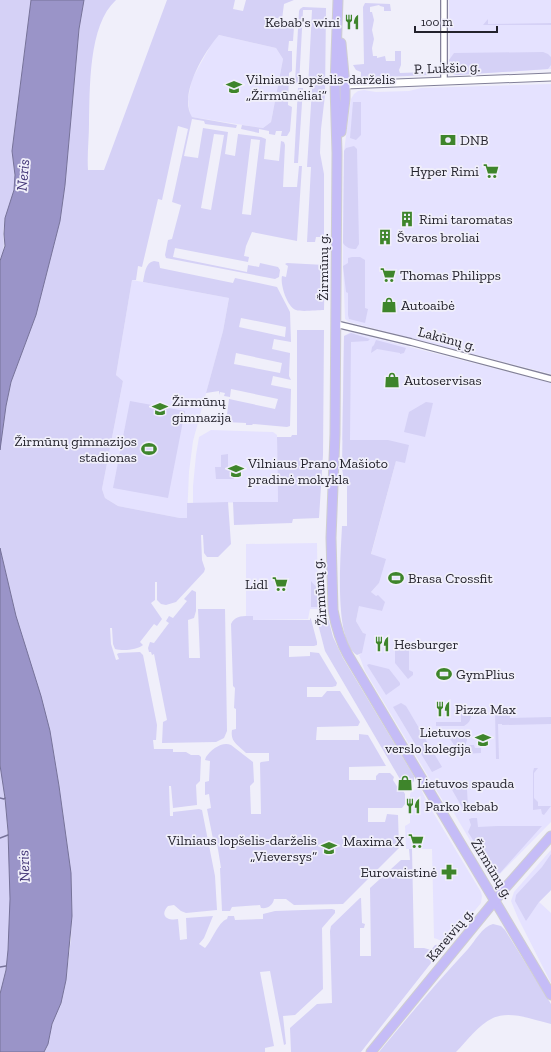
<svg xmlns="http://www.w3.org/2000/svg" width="551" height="1052" viewBox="0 0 551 1052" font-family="'Zilla Slab',serif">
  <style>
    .built { fill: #e5e2ff }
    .green { fill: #d5d1f6; fill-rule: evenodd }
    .water { fill: #9a94c8; stroke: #767299 }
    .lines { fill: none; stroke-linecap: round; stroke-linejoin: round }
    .stream { stroke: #767299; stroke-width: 1.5 }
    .minor-casing { stroke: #828099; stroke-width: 8 }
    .tertiary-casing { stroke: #828099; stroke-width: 9 }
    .primary-casing { stroke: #cfced1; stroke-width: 11 }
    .minor { stroke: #fff; stroke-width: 5.5 }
    .tertiary { stroke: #fff; stroke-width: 7 }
    .primary { stroke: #c5bcf7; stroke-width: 9 }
    .labels { text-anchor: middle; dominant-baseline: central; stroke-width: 3.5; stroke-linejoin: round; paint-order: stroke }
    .poi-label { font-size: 14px; fill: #23222c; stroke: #f0effa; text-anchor: start }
    .street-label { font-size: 14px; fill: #23222c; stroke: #f0effa }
    .water-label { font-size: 15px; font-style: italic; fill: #423576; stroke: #f0effa }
  </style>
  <rect width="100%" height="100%" fill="#f0effa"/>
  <g class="built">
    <polygon points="449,0 551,0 551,69 457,75 453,74 450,71"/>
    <polygon points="219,35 276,48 283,59 271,122 263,128 192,117 190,115 188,99 192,79 212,43"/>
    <polygon points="551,84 551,374 349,322 345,319 343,266 344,151 351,99 354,94 358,91 364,90 376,92 409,91 421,88"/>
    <polygon points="132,280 229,298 223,331 193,441 189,472 187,518 180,518 118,506 105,498 102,489 123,381 116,375"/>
    <polygon points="351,332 551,383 551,822 497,877 491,877 487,873 481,859 451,808 446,806 365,671 359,655 361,654 363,644 363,633 356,621 359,605 382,611 377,595 376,597 371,592 379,583 371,555 396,461 342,440 344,336"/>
    <polygon points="211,430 273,432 277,435 278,502 193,503 193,486 196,455 199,437"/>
    <polygon points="317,543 318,609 310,609 308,619 253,620 253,616 246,616 246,544"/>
    <polygon points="420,787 428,804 481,892 482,896 481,903 448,943 434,938 432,849 406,849 405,826 410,823 410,794 411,792"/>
    <polygon points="551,850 551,890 539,902 551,913 551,983 518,918 511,901 514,892"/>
  </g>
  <g class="green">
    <path d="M0,0H31L12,151C13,164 17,178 14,191C12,203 5,213 4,225C2,240 7,245 0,261Z"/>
    <path d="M84,0H116C88,25 90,89 89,124C89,139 87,155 88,170H104L167,0H235L233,9L243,11L246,0H325H294L284,4L282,19L271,17L270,23L294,27L293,41H289L288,51H292V71L289,73L288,105L292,107L290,131L287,136H281L282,131H276L275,135L269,134V131L259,129V133L241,129L242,125L263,128L271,122L283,59L276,48L219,35C204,52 178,95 192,117L237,125L236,128L205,124L204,121L192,119L184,156L198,158L203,128L228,132L225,154L235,156L238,134L261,137L266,139L264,159L279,161L281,141L284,142L285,145L283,187H297L299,166H302L297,241L252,232L246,246L244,256L249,257L248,262L175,248L173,257L247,272L248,265L259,267L260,263L278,267L280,270L279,277L275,279L166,258L165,255L168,240L172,239L181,205L172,202L188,129L178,126L162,200L158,199L142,267L138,266L136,280H132L116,375L123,381L102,489L105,498L118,506L180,518H187V503L228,502L231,544L218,557H207L204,553L203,535H201L202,560L205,569L204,572L176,602L166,605L161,604L157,600V582H155V600L151,603L162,619L157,626L154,624L140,642L143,645C137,650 123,651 115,649L113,644L112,628H110L111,644L116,660L119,659L117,654L119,653L140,652L143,655L157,725L156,740H153L154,749H173V752H186L191,755H199L201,757L200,781L196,785L197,805L173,808L171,786H169L170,816H173V812L199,809L202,810L215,876L217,910L186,913L181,911L174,905L168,906C159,916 168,921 178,919L180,940L187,939L186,918L213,916L204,938L199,944L205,948C212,941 218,922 227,919L228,916H234L235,920L263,919V914L275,911L332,909L335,910V913L322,928L323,989L295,1015L283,1016L286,1044L284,1045L270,971L260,972L274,1046L265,1048V1052H44L46,1049L52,1024L61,1003L66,980L71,938L72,894L71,873L59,786L50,731L16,616L0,548V450L6,406L11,382L36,315L60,221L65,185L79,29ZM214,134L224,135L211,210L201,208ZM251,139L260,140L251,215L242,214Z"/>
    <polygon points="365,3 390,4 391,11 384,11 384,7 380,6 379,5 370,7 370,12 372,12 374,20 372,30 374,39 372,48 373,56 377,56 377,58 385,56 386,61 395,61 395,51 401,51 401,65 399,70 400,73 428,72 430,75 361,78 361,72 356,70 353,65 364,64 363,7"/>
    <polygon points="303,7 326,8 325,95 321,129 320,153 324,174 324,237 316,237 315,242 307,242 311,167 307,167 312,89 308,88 312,10 303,10 299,85 295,82 299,11 300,9"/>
    <polygon points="488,19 488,24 551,23 551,25 483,25"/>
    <polygon points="543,52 548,54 551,57 551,65 548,69 457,75 453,74 450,71 449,60 454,53"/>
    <polygon points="298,88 303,88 298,163 294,163"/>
    <polygon points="353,102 361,102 361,135 356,140 350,138"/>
    <path d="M354,146L357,149L359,244L356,249C351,249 346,248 343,243L344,151L346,148Z"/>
    <polygon points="352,257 360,257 365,260 365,308 368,309 365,323 349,319 348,315 348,293 346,292 343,266 348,263 348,258"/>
    <path d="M154,261L159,262L160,268L233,283L235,278L277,287L290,312L291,342L274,339L272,349L290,353L289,376L291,380L273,376L271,385L291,389L290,426L287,427L253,424L252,425H246V423L226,422L229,399L275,409L278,399L231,389L230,397L224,396L225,393L220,392L219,395V391L206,393L223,331L229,298L143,282C145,273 145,263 154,261ZM241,318L286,327L285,337L239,327ZM236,353L282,363L280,373L234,364Z"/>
    <path d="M287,263L325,265L324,310C317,310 302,312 296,310C287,307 280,284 282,276L286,277L288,266L285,264Z"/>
    <polygon points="297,330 324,330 323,455 319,518 293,519 292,523 234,525 233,502 278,502 277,437 291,437 292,435 297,435"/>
    <path d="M351,333L370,339L368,341L351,342L350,440H388L409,445L405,463L396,461L371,554L386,559L379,583L371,592L376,596L378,595L385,602L382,611L359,606L356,621L363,633L366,634L362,653L357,655C333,641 341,552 342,526H347V482H344L342,468L344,336Z"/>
    <polygon points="376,340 406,348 404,353 400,354 400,353 377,349 371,353 372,347 374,345"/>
    <polygon points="130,401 185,411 168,498 113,488"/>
    <polygon points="426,402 433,403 425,437 404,432 409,412"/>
    <polygon points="228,454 228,467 234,467 234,479 216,479 215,467 221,467 221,455"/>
    <polygon points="311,581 317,588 318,607 311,607"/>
    <polygon points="192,590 196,592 196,611 194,618 188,620 189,658 200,658 198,609 225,609 227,731 224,738 216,742 162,743 163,722 167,720 154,654 152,655 151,652 149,652 148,648 150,642 154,643 169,623 166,621 169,616 173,618 187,601 184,599"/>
    <polygon points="320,614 323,614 328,618 333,637 343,658 414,776 414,781 411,784 406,786 404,786 325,651 317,620"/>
    <path d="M253,616V620H310V618L311,619L317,642V645L314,646H289V657L310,656V652L319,653L337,683L336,686L332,687H307V697H322L327,691H340L360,722L358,726L317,727L316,740H359V734L368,735L386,766L349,767V780H376V776L379,773H390L394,777L393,780L398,788L401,787L405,794V804L402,808H368V822H385L387,814L398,815L399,848L343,904L294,905L286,899H274C273,905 268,909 261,908L260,905L232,907L230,911H222L220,868H221L217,843L214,844L207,809L211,808L209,794L205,795V782L209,781L210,761L205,760L206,757C211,749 223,741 231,745L253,762L254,782L250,786L251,814H261L260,763L261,762L269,761V753H246C238,745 230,742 232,730L236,729V709L234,708L235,688L233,686L231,624C235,615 244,616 253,616Z"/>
    <polygon points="393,641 409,646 409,670 413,672 413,675 408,679 395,663 395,645"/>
    <polygon points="369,664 389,669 400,683 400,685 386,695 367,665"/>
    <polygon points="401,703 406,706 442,767 432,772 393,707"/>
    <polygon points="509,710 510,718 551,717 551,724 502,725 502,724 498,724 499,759 496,759 495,711"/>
    <path d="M461,714H471C471,720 469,723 464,726H436V722H461Z"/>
    <path d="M453,731H462L467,735C468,741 464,750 459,752L450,739V734Z"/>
    <polygon points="469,745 474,745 475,748 481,748 481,753 463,754"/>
    <path d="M0,765C6,790 7,816 8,841C11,890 15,947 0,994Z"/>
    <polygon points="534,768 538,768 534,773 534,798 538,802 538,806 551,806 544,815 542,814 541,809 533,810 533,772"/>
    <polygon points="454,784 464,784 464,789 467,789 468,808 463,809 451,788 454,786"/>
    <polygon points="472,818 477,818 478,827 497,826 542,826 500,873 494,874 468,832 471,825 469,819"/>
    <polygon points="409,849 412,849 414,948 424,948 431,950 435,945 446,944 361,1052 291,1052 290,1028 317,1004 332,1003 330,931 331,926 360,898 361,898 362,923 365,924 364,928 360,928 360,956 371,956 370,888 401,860 410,860"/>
    <polygon points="551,854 551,890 539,902 526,921 515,901 516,895 542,867"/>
    <path d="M493,924L501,926L505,930L551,1004V1024C534,1020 510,1010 493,1018C478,1025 467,1041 456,1052H379C408,1017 437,982 468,949C475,941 482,927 493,924Z"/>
  </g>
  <g class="water">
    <polygon points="31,0 84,0 79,29 65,185 60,221 36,315 11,382 6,406 0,450 0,261 5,246 4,234 5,218 14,190 15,175 12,151"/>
    <polygon points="0,548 16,616 41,696 50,731 59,786 71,873 72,916 66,980 61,1003 52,1024 48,1044 44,1052 0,1052 0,994 6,970 8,950 10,899 8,831 5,798 0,765"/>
  </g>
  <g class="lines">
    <g class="stream">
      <polyline points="0,798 4,799 5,798"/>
      <polyline points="0,838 8,835"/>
      <polyline points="0,967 6,966"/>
    </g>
    <defs>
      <g id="minor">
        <polyline points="444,0 444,81"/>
        <polyline points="336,324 411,342 551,379"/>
      </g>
      <polyline id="tertiary" points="345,85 551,77"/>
      <g id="primary">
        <path d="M338,0L335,85L337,153L335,434L331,538L333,610C336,627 340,641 348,655L551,995"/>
        <polyline points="341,132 345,99 345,85 341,43"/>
        <polyline points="371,1052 506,887 551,836"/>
      </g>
    </defs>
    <use href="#minor" class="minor-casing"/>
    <use href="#tertiary" class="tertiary-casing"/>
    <use href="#primary" class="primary-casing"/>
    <use href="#minor" class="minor"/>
    <use href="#tertiary" class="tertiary"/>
    <use href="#primary" class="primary"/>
  </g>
  <defs>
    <symbol id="restaurant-bare" viewBox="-9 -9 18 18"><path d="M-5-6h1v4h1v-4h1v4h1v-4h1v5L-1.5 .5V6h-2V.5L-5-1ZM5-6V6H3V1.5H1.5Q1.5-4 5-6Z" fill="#3e852b" stroke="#f0effa" stroke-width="2.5" paint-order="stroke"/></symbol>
    <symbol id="school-bare" viewBox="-9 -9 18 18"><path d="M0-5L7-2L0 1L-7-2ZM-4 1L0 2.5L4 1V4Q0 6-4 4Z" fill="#3e852b" stroke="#f0effa" stroke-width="2.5" paint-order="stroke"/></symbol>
    <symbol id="bank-bare" viewBox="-9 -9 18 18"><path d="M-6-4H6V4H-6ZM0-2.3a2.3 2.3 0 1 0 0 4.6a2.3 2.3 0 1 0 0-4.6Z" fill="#3e852b" stroke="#f0effa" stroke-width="2.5" paint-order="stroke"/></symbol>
    <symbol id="supermarket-bare" viewBox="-9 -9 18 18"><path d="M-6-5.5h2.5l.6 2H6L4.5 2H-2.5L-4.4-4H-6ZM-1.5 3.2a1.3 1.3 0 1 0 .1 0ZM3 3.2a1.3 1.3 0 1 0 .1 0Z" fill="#3e852b" stroke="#f0effa" stroke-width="2.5" paint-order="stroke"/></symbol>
    <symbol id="building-bare" viewBox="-9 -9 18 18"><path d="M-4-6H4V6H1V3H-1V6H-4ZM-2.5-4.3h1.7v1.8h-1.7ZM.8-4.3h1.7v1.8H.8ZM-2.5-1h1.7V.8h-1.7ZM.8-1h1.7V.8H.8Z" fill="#3e852b" stroke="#f0effa" stroke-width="2.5" paint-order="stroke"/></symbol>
    <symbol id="shop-bare" viewBox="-9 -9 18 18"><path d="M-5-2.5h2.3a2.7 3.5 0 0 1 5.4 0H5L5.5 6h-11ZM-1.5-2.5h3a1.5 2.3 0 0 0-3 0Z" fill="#3e852b" stroke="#f0effa" stroke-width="2.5" paint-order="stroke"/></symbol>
    <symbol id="stadium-bare" viewBox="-9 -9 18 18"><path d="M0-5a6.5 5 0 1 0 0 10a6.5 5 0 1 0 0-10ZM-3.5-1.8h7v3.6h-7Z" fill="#3e852b" stroke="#f0effa" stroke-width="2.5" paint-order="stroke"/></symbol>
    <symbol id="university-bare" viewBox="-9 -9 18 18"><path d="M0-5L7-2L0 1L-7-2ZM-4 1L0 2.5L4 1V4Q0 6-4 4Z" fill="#3e852b" stroke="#f0effa" stroke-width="2.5" paint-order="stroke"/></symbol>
    <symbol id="pharmacy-bare" viewBox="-9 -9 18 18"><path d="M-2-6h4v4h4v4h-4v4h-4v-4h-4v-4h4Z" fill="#3e852b" stroke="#f0effa" stroke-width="2.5" paint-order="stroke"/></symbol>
  </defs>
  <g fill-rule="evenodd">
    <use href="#restaurant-bare" x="341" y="11" width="22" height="22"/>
    <use href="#school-bare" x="223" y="76" width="22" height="22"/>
    <use href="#bank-bare" x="437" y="129" width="22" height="22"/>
    <use href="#supermarket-bare" x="480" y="160" width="22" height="22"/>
    <use href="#building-bare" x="396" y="208" width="22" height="22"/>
    <use href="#building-bare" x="374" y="226" width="22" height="22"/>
    <use href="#supermarket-bare" x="377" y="264" width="22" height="22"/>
    <use href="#shop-bare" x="378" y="294" width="22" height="22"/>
    <use href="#shop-bare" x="381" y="369" width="22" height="22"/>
    <use href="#school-bare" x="149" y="398" width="22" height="22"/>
    <use href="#stadium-bare" x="138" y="438" width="22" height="22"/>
    <use href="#school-bare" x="225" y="460" width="22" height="22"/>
    <use href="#stadium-bare" x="385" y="567" width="22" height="22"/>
    <use href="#supermarket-bare" x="269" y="573" width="22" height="22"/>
    <use href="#restaurant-bare" x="371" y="633" width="22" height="22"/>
    <use href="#stadium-bare" x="433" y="663" width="22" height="22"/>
    <use href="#restaurant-bare" x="432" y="698" width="22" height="22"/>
    <use href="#university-bare" x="472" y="729" width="22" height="22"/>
    <use href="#shop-bare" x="394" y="772" width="22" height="22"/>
    <use href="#restaurant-bare" x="402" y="795" width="22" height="22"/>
    <use href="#supermarket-bare" x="405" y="830" width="22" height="22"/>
    <use href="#school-bare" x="318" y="837" width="22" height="22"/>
    <use href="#pharmacy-bare" x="438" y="861" width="22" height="22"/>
  </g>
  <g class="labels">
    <g class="poi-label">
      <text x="340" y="22" text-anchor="end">Kebab's wini</text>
      <text x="246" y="79">Vilniaus lopšelis-darželis<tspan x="246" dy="16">„Žirmūnėliai“</tspan></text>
      <text x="460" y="140">DNB</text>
      <text x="479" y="171" text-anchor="end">Hyper Rimi</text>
      <text x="419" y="219">Rimi taromatas</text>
      <text x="397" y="237">Švaros broliai</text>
      <text x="400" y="275">Thomas Philipps</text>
      <text x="401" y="305">Autoaibė</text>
      <text x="404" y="380">Autoservisas</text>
      <text x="172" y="401">Žirmūnų<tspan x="172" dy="16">gimnazija</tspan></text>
      <text x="137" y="441" text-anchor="end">Žirmūnų gimnazijos<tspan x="137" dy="16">stadionas</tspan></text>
      <text x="248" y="463">Vilniaus Prano Mašioto<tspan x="248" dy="16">pradinė mokykla</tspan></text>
      <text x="408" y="578">Brasa Crossfit</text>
      <text x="268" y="584" text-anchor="end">Lidl</text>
      <text x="394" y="644">Hesburger</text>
      <text x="456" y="674">GymPlius</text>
      <text x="455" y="709">Pizza Max</text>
      <text x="471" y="732" text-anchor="end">Lietuvos<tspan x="471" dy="16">verslo kolegija</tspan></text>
      <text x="417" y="783">Lietuvos spauda</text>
      <text x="425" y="806">Parko kebab</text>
      <text x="317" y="840" text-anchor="end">Vilniaus lopšelis-darželis<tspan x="317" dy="16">„Vieversys“</tspan></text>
      <text x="404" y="841" text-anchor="end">Maxima X</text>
      <text x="437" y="872" text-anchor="end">Eurovaistinė</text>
    </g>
    <g class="street-label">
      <text transform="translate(447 68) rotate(-2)">P. Lukšio g.</text>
      <text transform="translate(323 267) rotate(-90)">Žirmūnų g.</text>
      <text transform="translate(447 339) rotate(15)">Lakūnų g.</text>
      <text transform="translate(320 592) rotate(-94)">Žirmūnų g.</text>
      <text transform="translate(492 869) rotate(59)">Žirmūnų g.</text>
      <text transform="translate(450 935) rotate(-50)">Kareivių g.</text>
    </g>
    <g class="water-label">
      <text transform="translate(23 175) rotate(-85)">Neris</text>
      <text transform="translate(24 866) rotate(-93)">Neris</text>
    </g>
  </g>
  <path d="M415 26v6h82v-6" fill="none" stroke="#23222c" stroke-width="2"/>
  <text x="421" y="26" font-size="12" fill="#23222c" stroke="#f0effa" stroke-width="3" paint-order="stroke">100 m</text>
</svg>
